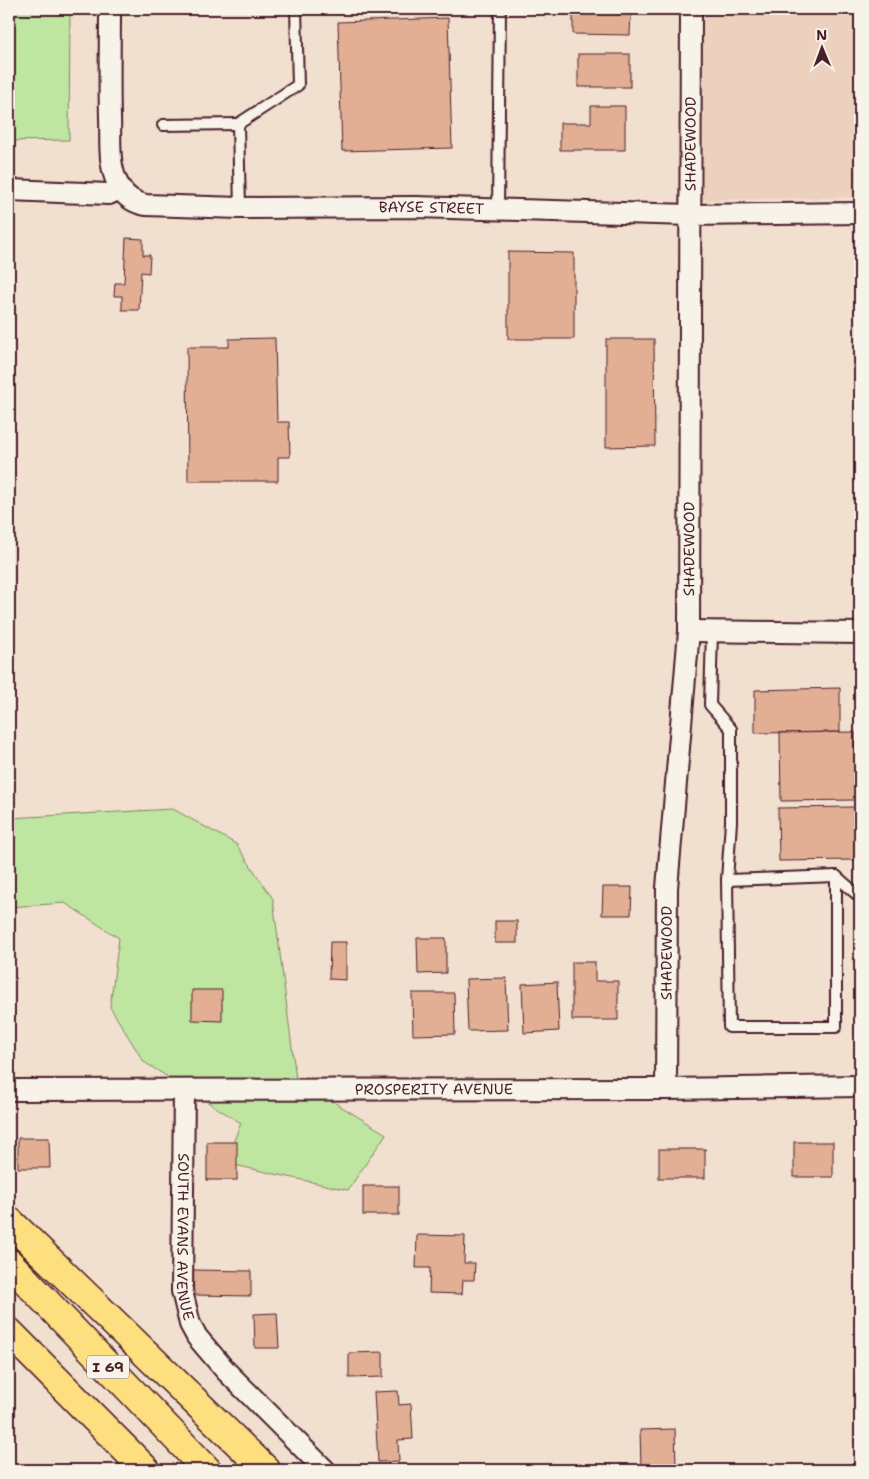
<svg xmlns="http://www.w3.org/2000/svg" width="869" height="1479" viewBox="0 0 869 1479" font-family="'Shantell Sans',sans-serif">
  <style>
    .built { fill: #ecd1be }
    .green { fill: #bee6a1; stroke: #848266 }
    .building { fill: #e2af95; stroke: #4a1f2b }
    .lines { fill: none; stroke-linecap: round; stroke-linejoin: round }
    .lane-casing { stroke: #4a1f2b; stroke-width: 14 }
    .street-casing { stroke: #4a1f2b; stroke-width: 24 }
    .highway-casing { stroke: #4a1f2b; stroke-width: 31 }
    .lane { stroke: #f7f3e8; stroke-width: 10 }
    .street { stroke: #f7f3e8; stroke-width: 20 }
    .highway { stroke: #fedf80; stroke-width: 28 }
    .labels { text-anchor: middle; dominant-baseline: central; stroke-width: 4; stroke-linejoin: round; paint-order: stroke }
    .shield { fill: #f7f3e8; stroke: #7e5f64; stroke-width: 1 }
    .shield-label { font-size: 14px; font-weight: bold; fill: #4a1f2b }
    .street-label { font-size: 15px; fill: #4a1f2b; stroke: #f7f3e8 }
  </style>
  <rect width="100%" height="100%" fill="#f1dfcf"/>
  <filter id="ink" filterUnits="userSpaceOnUse"><feTurbulence type="fractalNoise" baseFrequency=".02" numOctaves="2"/><feDisplacementMap in="SourceGraphic" scale="10" xChannelSelector="R" yChannelSelector="G"/><feConvolveMatrix kernelMatrix="1 2 1 2 8 2 1 2 1" color-interpolation-filters="sRGB"/></filter>
  <g filter="url(#ink)">
    <polygon class="built" points="703,9 860,9 860,197 703,200"/>
    <g class="green">
      <polygon points="9,9 70,9 69,140 9,141"/>
      <polygon points="173,809 236,844 273,899 296,1079 386,1134 348,1190 225,1163 241,1123 144,1062 110,1007 119,938 65,903 9,907 9,818"/>
    </g>
    <g class="building">
      <polygon points="573,9 631,9 630,35 573,34"/>
      <polygon points="448,18 452,148 342,151 338,22"/>
      <rect x="578" y="54" width="52" height="33"/>
      <polygon points="591,106 625,106 625,150 560,150 560,123 591,123"/>
      <polygon points="126,238 143,239 143,255 150,255 149,273 141,272 139,310 122,310 122,296 114,296 115,283 124,283"/>
      <polygon points="508,252 574,253 574,339 508,339"/>
      <polygon points="275,338 277,422 289,422 290,457 278,457 278,481 188,481 187,347 229,347 229,339"/>
      <polygon points="606,339 654,339 655,446 606,447"/>
      <polygon points="840,688 840,732 755,733 755,690"/>
      <polygon points="855,732 856,800 781,801 780,733"/>
      <polygon points="855,807 856,860 779,861 778,808"/>
      <polygon points="603,887 632,887 631,915 602,915"/>
      <rect x="495" y="921" width="22" height="22"/>
      <polygon points="417,938 446,938 446,973 418,974"/>
      <polygon points="330,942 346,942 346,980 329,979"/>
      <polygon points="572,962 595,962 595,981 618,981 618,1020 572,1020"/>
      <polygon points="506,978 508,1030 468,1031 466,979"/>
      <polygon points="557,982 559,1031 524,1033 522,984"/>
      <polygon points="192,990 222,990 222,1021 192,1020"/>
      <polygon points="412,993 454,993 455,1034 413,1035"/>
      <polygon points="18,1138 49,1138 50,1168 18,1168"/>
      <rect x="207" y="1142" width="30" height="38"/>
      <rect x="794" y="1142" width="39" height="35"/>
      <rect x="659" y="1149" width="46" height="29"/>
      <rect x="363" y="1186" width="36" height="29"/>
      <polygon points="417,1235 465,1236 464,1263 475,1263 474,1280 463,1280 462,1294 429,1293 430,1268 416,1268"/>
      <polygon points="193,1270 251,1271 251,1296 193,1295"/>
      <polygon points="277,1313 279,1348 255,1348 254,1314"/>
      <polygon points="383,1352 383,1377 349,1378 349,1353"/>
      <polygon points="398,1391 399,1405 411,1404 413,1439 398,1440 399,1461 378,1462 374,1392"/>
      <polygon points="675,1429 676,1467 641,1468 640,1430"/>
    </g>
    <g class="lines">
      <defs>
        <g id="lane">
          <polyline points="163,125 238,124"/>
          <polyline points="240,208 238,124 298,85 296,9"/>
          <polyline points="498,209 500,9"/>
          <polyline points="712,631 710,705 731,729 731,822 727,880 836,876 860,897"/>
          <polyline points="727,880 729,1027 836,1027 836,876"/>
        </g>
        <g id="street">
          <path id="s1" d="M110,9C110,45 109,81 110,117C111,140 107,169 121,189C127,199 136,203 146,205L240,208L416,207L690,215L860,213"/>
          <polyline points="9,190 109,194 120,189"/>
          <polyline points="689,631 860,633"/>
          <path id="s2" d="M666,1089L667,888L689,631L691,9"/>
          <path id="s3" d="M9,1090L666,1089L860,1086"/>
          <path id="s4" d="M184,1091L182,1291L190,1324L197,1337L226,1371L325,1470"/>
        </g>
        <g id="highway">
          <polyline points="9,1221 266,1470"/>
          <polyline points="9,1263 207,1470"/>
          <polyline points="9,1332 146,1470"/>
        </g>
      </defs>
      <use href="#lane" class="lane-casing"/>
      <use href="#street" class="street-casing"/>
      <use href="#highway" class="highway-casing"/>
      <use href="#lane" class="lane"/>
      <use href="#street" class="street"/>
      <use href="#highway" class="highway"/>
    </g>
  </g>
  <g class="labels">
    <rect class="shield" x="87" y="1355.5" width="42" height="23" rx="4"/>
    <g class="shield-label">
      <text x="108" y="1367">I 69</text>
    </g>
    <g class="street-label">
      <text stroke="none"><textPath href="#s2" startOffset="946">SHADEWOOD</textPath></text>
      <text stroke="none"><textPath href="#s1" startOffset="498">BAYSE STREET</textPath></text>
      <text stroke="none"><textPath href="#s2" startOffset="541">SHADEWOOD</textPath></text>
      <text stroke="none"><textPath href="#s2" startOffset="136">SHADEWOOD</textPath></text>
      <text stroke="none"><textPath href="#s3" startOffset="425">PROSPERITY AVENUE</textPath></text>
      <text stroke="none"><textPath href="#s4" startOffset="146">SOUTH EVANS AVENUE</textPath></text>
    </g>
  </g>
  <rect width="869" height="1479" fill="none" stroke="#f7f3e8" stroke-width="30"/>
  <rect x="15" y="15" width="839" height="1449" fill="none" stroke="#4a1f2b" stroke-width="2" filter="url(#ink)"/>
  <g transform="translate(822 48) rotate(359)" stroke="#f7f3e8" stroke-width="4" paint-order="stroke">
  <path d="M0-4L9 19L0 12L-9 19Z" fill="#4a1f2b"/>
  <text y="-8" font-size="14" font-weight="bold" text-anchor="middle" fill="#4a1f2b">N</text>
  </g>
</svg>
